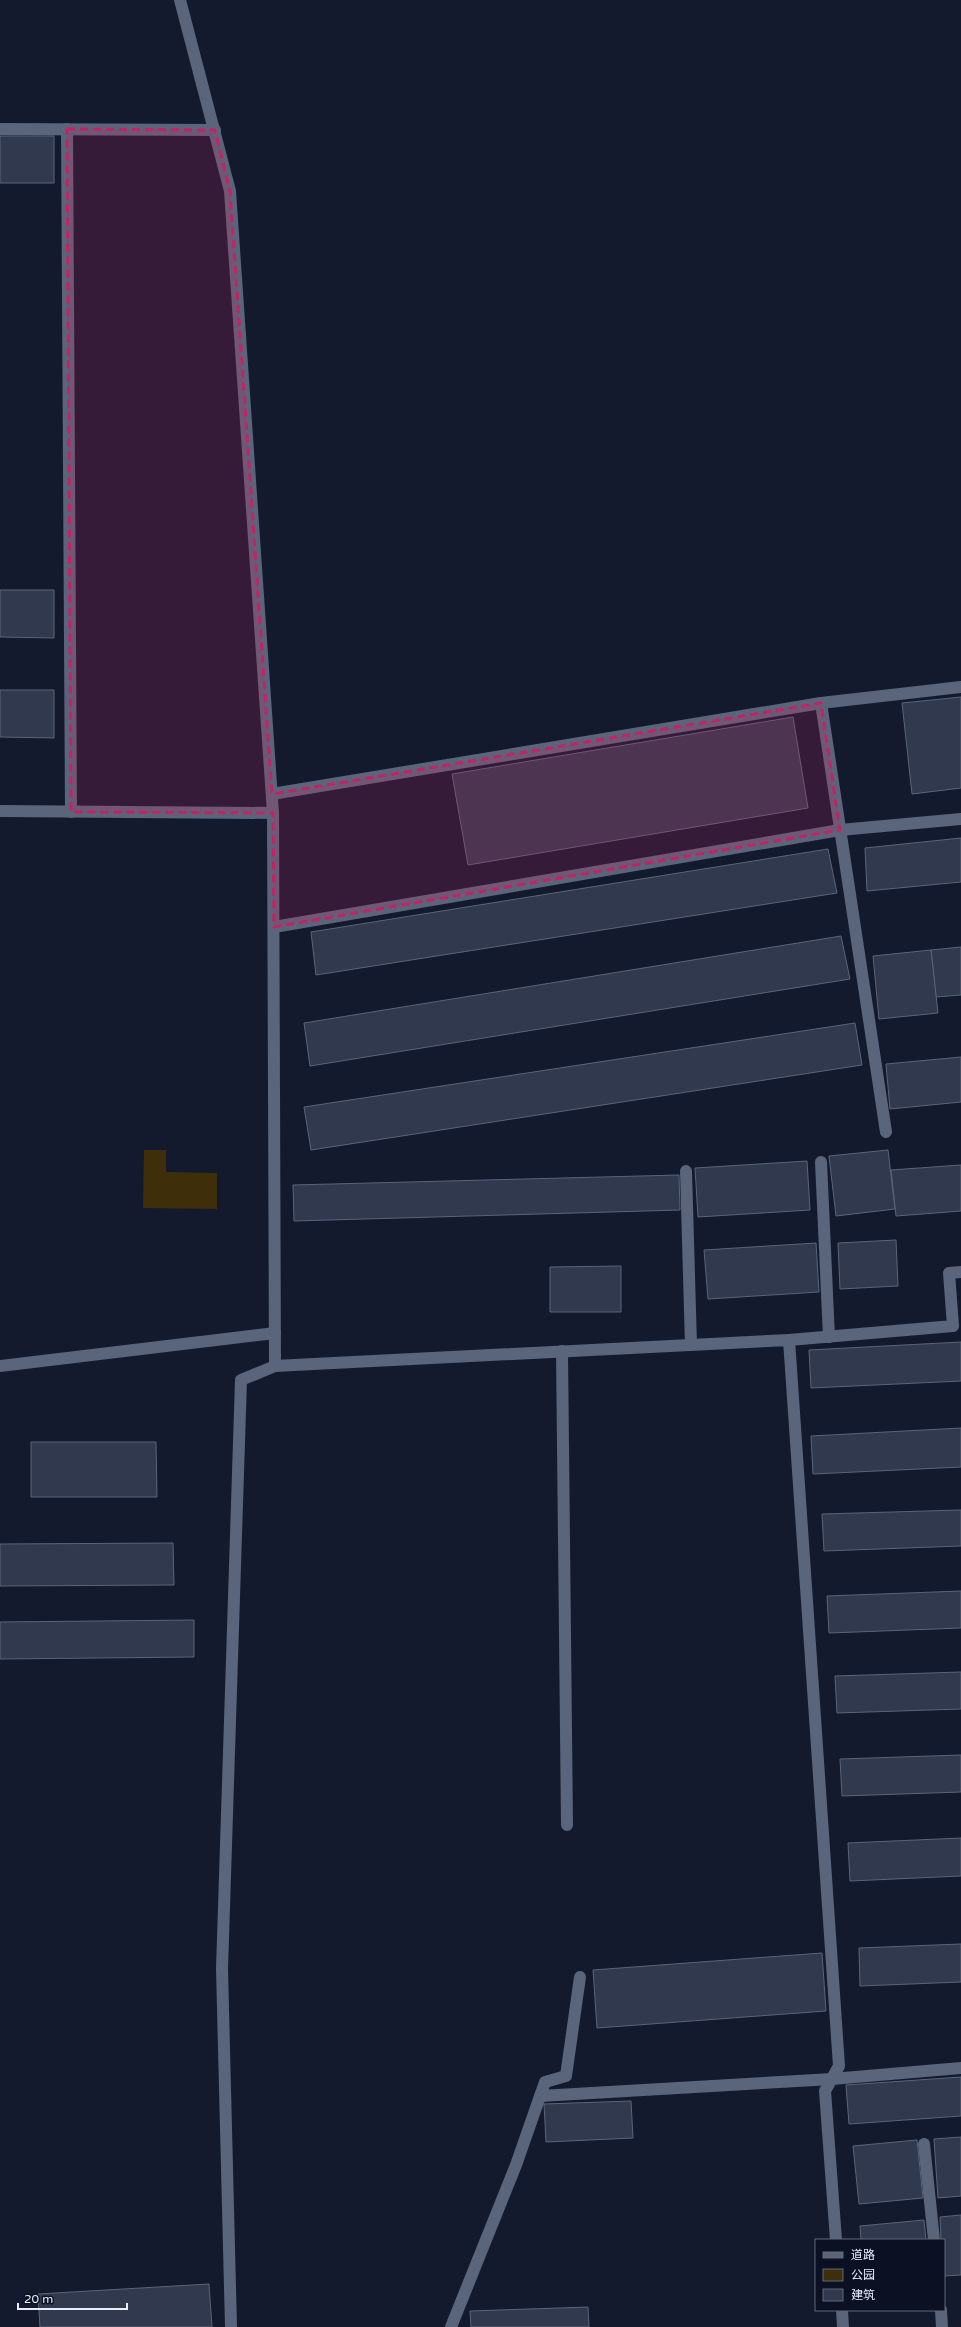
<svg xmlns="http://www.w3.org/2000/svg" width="961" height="2327" viewBox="0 0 961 2327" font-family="'Varela Round','Noto Sans SC',sans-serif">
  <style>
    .green { fill: #3f2e0a }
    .building { fill: #30394d; stroke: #5b647a }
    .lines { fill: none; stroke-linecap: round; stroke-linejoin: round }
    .minor { stroke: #5a647a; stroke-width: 12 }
    .marked { fill: #c42363; fill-opacity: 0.2; stroke: #c42363; stroke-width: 3; stroke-dasharray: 8 5; stroke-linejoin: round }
  </style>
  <rect width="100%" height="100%" fill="#131a2d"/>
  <polygon class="green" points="144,1150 166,1150 166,1172 217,1173 217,1209 143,1208"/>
  <g class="building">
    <rect x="0" y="136" width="54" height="47"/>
    <polygon points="0,590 54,590 54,638 0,637"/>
    <polygon points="0,690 54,690 54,738 0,737"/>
    <polygon points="961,697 961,788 912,794 902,703"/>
    <polygon points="793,717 808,808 468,865 452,774"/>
    <polygon points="961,838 961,882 867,891 865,848"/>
    <polygon points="828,849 837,893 316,975 311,932"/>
    <polygon points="841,936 850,979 310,1066 304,1023"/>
    <polygon points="961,947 961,995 936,997 931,950"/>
    <polygon points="931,950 938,1013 879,1019 873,956"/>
    <polygon points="855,1023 862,1065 311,1150 304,1107"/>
    <polygon points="961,1057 961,1102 890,1109 886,1064"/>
    <polygon points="888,1150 895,1209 836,1216 829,1156"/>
    <polygon points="807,1161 810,1210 698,1217 695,1168"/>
    <polygon points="961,1165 961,1211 896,1216 891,1170"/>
    <polygon points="679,1175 680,1210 294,1221 293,1185"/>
    <polygon points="896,1240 898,1286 840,1289 838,1243"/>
    <polygon points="816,1243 819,1292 708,1299 704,1250"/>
    <polygon points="621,1266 621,1312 550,1312 550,1267"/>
    <polygon points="961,1342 961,1381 811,1388 809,1350"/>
    <polygon points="961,1428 961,1467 813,1474 811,1436"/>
    <polygon points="31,1442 156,1442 157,1497 31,1497"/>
    <polygon points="961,1510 961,1546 824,1551 822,1514"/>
    <polygon points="173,1543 174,1585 0,1586 0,1544"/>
    <polygon points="961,1591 961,1628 829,1633 827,1596"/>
    <polygon points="194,1620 194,1657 0,1659 0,1622"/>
    <polygon points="961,1672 961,1709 837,1713 835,1676"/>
    <polygon points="961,1755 961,1792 842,1796 840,1759"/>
    <polygon points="961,1838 961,1876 850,1881 848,1843"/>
    <polygon points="961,1944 961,1982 860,1986 859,1948"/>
    <polygon points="822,1953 826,2011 597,2028 593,1970"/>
    <polygon points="961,2077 961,2116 849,2124 846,2085"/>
    <polygon points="631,2101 633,2138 546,2142 544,2104"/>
    <polygon points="961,2137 961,2196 938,2198 934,2139"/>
    <polygon points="917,2140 923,2198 859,2204 853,2146"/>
    <polygon points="961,2215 961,2275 944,2276 944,2240 941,2240 940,2217"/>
    <polygon points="924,2220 926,2240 861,2240 860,2226"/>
    <polygon points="209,2284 212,2327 40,2327 38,2294"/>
    <polygon points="588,2307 589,2327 471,2327 470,2311"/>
  </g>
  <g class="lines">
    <g class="minor">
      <polyline points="0,129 215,130"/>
      <polyline points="67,129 71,812"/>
      <polyline points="821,703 886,1132"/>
      <polyline points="272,794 821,703 961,687"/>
      <polyline points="0,811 273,813 230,191 180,0"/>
      <polyline points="274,927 840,830 961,819"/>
      <polyline points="821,1162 829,1337"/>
      <polyline points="686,1171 691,1345"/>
      <polyline points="789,1340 953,1326 949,1273 961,1272"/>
      <polyline points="562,1351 567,1825"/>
      <polyline points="0,1366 275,1333"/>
      <polyline points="275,1366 789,1340 839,2066 825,2091 836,2240"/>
      <polyline points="540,2096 832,2079 961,2068"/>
      <polyline points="924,2144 934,2240"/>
      <polyline points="842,2310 843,2327"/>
      <polyline points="941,2310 942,2327"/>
      <polyline points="231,2327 222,1969 241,1380 275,1366 273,813"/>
      <polyline points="451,2327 516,2165 545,2082 566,2076 580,1977"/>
    </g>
  </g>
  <path class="marked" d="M67,129L215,130L230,191L272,794L821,703L840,830L274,927L273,813L71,812Z"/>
  <rect x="815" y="2239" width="130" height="72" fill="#0b1123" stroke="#636979"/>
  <rect x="823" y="2252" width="20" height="6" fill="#5a647a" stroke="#636979"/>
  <text x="851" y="2259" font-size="12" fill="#e8eefb">道路</text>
  <rect x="823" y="2269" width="20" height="12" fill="#3f2e0a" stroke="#636979"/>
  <text x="851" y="2279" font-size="12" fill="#e8eefb">公园</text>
  <rect x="823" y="2289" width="20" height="12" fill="#30394d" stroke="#636979"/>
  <text x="851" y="2299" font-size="12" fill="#e8eefb">建筑</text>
  <path d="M18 2303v6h109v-6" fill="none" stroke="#e8eefb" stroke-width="2"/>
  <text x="24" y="2303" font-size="12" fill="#e8eefb" stroke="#0b1123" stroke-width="3" paint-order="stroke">20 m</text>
</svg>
